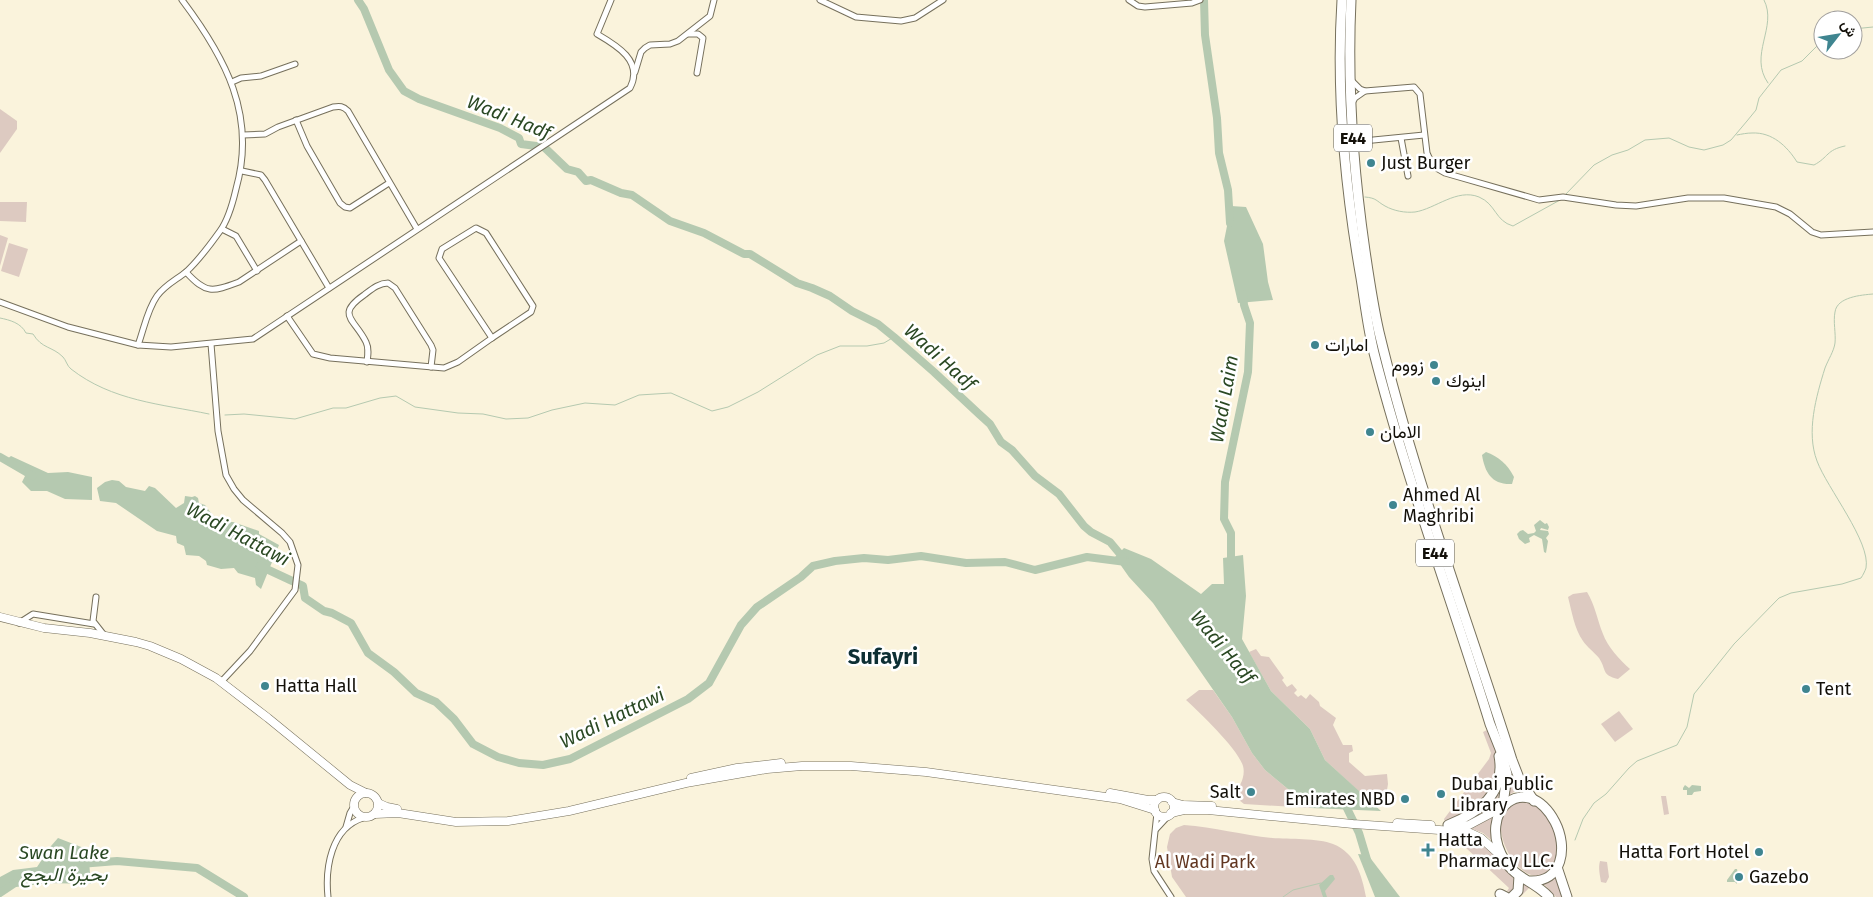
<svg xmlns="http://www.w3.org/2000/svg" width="1873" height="897" viewBox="0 0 1873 897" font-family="'Fira Sans',Vazirmatn,sans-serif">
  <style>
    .green { fill: #ddcac1 }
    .water { fill: #b5c9b0 }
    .pier { fill: #faf3dc }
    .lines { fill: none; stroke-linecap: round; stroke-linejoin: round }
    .stream { stroke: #b5c9b0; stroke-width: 1 }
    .river { stroke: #b5c9b0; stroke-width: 8 }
    .minor-casing { stroke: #76705c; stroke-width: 7 }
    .secondary-casing { stroke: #76705c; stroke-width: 9 }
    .trunk-casing { stroke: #76705c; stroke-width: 11 }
    .minor { stroke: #fff; stroke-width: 5 }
    .secondary { stroke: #fff; stroke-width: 8 }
    .trunk { stroke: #fff; stroke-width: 9 }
    .poi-dot { fill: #3f8590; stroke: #fff; stroke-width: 2 }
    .labels { text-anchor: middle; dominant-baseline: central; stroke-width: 5; stroke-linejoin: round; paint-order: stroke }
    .shield { fill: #fff; stroke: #5a5853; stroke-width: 1 }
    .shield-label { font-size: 16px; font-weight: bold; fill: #131009 }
    .poi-label { font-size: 18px; fill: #131009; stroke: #fff; text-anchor: start }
    .park-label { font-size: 18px; fill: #613620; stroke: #fff }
    .water-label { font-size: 19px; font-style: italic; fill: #2a4823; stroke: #fff }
    .district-label { font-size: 22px; font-weight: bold; fill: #0d2f34; stroke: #fff }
  </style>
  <rect width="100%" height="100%" fill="#faf3dc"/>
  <g class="green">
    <polygon points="0,109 17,121 17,129 0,153"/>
    <polygon points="0,202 27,202 26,222 0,221"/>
    <polygon points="0,235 8,238 0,266"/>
    <polygon points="9,243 28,249 19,277 1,271"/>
    <path d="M1587,592C1595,605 1597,619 1603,634C1607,646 1620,660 1630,669L1618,679C1601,675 1607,670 1599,658C1594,652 1587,647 1583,641C1574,628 1572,612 1568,597L1573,594Z"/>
    <polygon points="1256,649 1261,656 1269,657 1284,678 1282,680 1287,687 1292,684 1297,690 1294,693 1298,697 1301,695 1306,699 1310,694 1319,702 1320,706 1336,718 1333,725 1343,745 1352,745 1353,751 1349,753 1349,762 1365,776 1387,774 1388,784 1386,796 1376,798 1371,794 1365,797 1325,760 1310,729 1271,691 1249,652"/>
    <path d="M1199,690H1213L1232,717L1252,753L1265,770L1311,808L1244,804L1234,796C1239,787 1246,777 1243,766C1238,749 1200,713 1186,700Z"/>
    <polygon points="1489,698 1526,792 1514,792 1507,796 1511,781 1511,772 1487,699"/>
    <polygon points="1619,711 1633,729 1615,742 1601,724"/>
    <path d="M1489,729C1494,741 1502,755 1503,767C1506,806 1482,824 1445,822L1444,819L1489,759L1491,753L1483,732Z"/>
    <polygon points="1661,796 1666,796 1669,814 1664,815"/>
    <path d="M1528,799C1533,803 1540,806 1544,811C1556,825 1568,867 1543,875C1514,884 1486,821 1509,804C1514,801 1522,800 1528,799Z"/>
    <polygon points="1495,814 1496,844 1483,833 1467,827"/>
    <path d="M1184,825C1214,827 1242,835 1272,838C1289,839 1318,838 1333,844C1356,853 1362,876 1366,897H1186L1172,877L1167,847L1170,834L1176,828Z"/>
    <path d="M1451,834C1481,834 1487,847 1504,868C1512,876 1520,881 1530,887L1520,897L1512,892H1509L1507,891L1509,888Z"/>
    <path d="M1600,861L1607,862L1609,877L1606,883L1601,882C1600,875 1598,868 1600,861Z"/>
    <polygon points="1558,875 1565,897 1556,897 1543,883 1549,881"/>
  </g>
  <g class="water">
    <polygon points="1231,206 1246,207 1263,244 1268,282 1273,300 1238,303 1224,241"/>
    <path d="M1486,452C1498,456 1508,465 1514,477L1512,484C1492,485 1485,473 1482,455Z"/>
    <polygon points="11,456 48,473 68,472 92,477 92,500 65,499 47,491 31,491 22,482 25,476 23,469 15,466 6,460"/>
    <polygon points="112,480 119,481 126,487 145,491 149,486 155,488 176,508 184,503 185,496 192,497 195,496 198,498 199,503 205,505 214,517 222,519 216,523 216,528 227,522 233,522 259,531 259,534 279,545 261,589 256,585 255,578 238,573 234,568 221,569 207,565 206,561 199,556 186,555 184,546 177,543 176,536 157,531 116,503 100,501 97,488 105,482"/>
    <polygon points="1540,520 1545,524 1547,523 1549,527 1548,530 1541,528 1540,530 1548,531 1549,534 1546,538 1548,541 1546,553 1544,552 1542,539 1534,535 1529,538 1530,542 1525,544 1519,539 1517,534 1520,531 1523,530 1528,534 1534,533 1536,531 1534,525"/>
    <polygon points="1124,548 1151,559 1201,594 1212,584 1224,584 1223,558 1243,555 1246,596 1242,639 1271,691 1310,729 1325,760 1381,811 1311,808 1265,770 1252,753 1232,717 1153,603 1129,577 1115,557"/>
    <polygon points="1685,785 1689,788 1692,785 1701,786 1701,791 1694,792 1692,795 1687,795 1687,790 1683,790 1683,788"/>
    <polygon points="58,838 89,850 91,884 47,883 0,889 0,877 13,870 37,867 51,846"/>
    <polygon points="1358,854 1368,855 1400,897 1375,897"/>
    <polygon points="1735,869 1737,869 1738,875 1736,875 1737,884 1735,882 1727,882 1727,880"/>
    <polygon points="1330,875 1333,875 1335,879 1325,891 1327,897 1323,897 1319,885"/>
  </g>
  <polygon class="pier" points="88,848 91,850 93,884 91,886"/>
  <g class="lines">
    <g class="stream">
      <path d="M1764,0C1778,27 1748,55 1768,83"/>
      <polyline points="1853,29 1873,27"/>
      <path d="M1737,135C1742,134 1747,133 1752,133C1772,132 1787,146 1797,162L1814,165C1829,157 1826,150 1845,146"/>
      <polyline points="1565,195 1594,165 1612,155 1628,150 1645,140 1669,138 1689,147 1704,150 1723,145 1731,140 1747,121 1756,110 1759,98 1781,70 1802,61 1823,40"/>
      <path d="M1365,197C1377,198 1376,201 1385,206C1394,211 1405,213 1415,212C1435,209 1457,188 1479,197C1496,204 1495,221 1513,226L1560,200"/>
      <path d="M0,318C10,320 21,323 26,333L33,334C42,349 52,346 63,357C66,360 67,366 71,369C112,401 161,404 209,414"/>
      <polyline points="225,415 244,414 295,419 333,408 346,408 380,398 396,396 415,407 458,413 483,414 506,419 528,418 552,410 585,403 615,405 639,395 671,393 712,411 728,407 758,392 817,355 840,346 867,346 884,343 894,337"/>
      <path d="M1575,840L1583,819L1594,803L1606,794L1629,768L1637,761L1677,745L1687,727L1694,694L1734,644L1779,598L1791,593L1842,584L1861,578C1863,575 1865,571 1866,568C1871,542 1827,488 1817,461C1806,432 1816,397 1825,368C1828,360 1834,351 1835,343C1836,333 1833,322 1835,312C1837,297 1861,295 1873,294"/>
      <polyline points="1283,897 1293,890 1321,883"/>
    </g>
    <g class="river">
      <polyline points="358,0 364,9 389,70 404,91 419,99 500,128 519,138 521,144 544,147 567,169 578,172 586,181 591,180 621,193 632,195 670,221 704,233 744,254 750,254 797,283 812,288 830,296 852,311 878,324 894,337 934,372 979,414 990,424 1001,442 1012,450 1035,476 1059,494 1084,526 1091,532 1110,542 1125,560"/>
      <polyline points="1204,0 1205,35 1217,118 1219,153 1228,190 1230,223"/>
      <polyline points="0,457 33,476"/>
      <polyline points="260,566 303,586 305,598 324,611 332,613 351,623 368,653 394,672 416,693 436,702 454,719 473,744 498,757 519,763 543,765 570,759 688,699 709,683 741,625 757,607 801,577 813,566 835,561 864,558 888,560 921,556 966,563 1005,562 1035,570 1087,557 1126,562"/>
      <polyline points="1231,567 1231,533 1224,519 1225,482 1248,372 1250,323 1244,305 1243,294"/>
      <polyline points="1344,802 1359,833 1368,863"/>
      <polyline points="80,864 117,861 197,868 244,897"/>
      <polyline points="0,893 15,883"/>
    </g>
    <defs>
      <g id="minor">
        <polyline points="820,0 856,17 901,21 915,18 943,0"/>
        <polyline points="1129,0 1138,6 1145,7 1192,3 1200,0"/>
        <polyline points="688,34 698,34 703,38 697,73"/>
        <polyline points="635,72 641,52 645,48 650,45 670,44 678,41 710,16 714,0"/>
        <polyline points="1352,81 1360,89 1365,91"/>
        <polyline points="232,82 241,78 261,76 295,64"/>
        <polyline points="1352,103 1355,98 1365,91 1414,87 1420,94 1427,153 1431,162 1438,169 1445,173 1539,200 1563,197 1616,205 1636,206 1688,198 1724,198 1776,207 1790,214 1812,232 1821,235 1873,232"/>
        <polyline points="296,120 307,146 340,203 345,207 350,208 389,183"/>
        <path d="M243,135L265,134L278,127L333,107C340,106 343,106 348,111L417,229"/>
        <polyline points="1401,138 1408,176"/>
        <polyline points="1353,142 1424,135"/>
        <polyline points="242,171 261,175 265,180 329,288"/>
        <polygon points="476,228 486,233 533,306 531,312 492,338 439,258 442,249"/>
        <polyline points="222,229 236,236 257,271"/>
        <path d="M186,272C206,294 212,292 239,282L301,241"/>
        <path d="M0,302L68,327L138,345L171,347L253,339L630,88C644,61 616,45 597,34L611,0"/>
        <polyline points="287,316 313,354 330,358 444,368 458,362 492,338"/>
        <polyline points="211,344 218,431 226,475 234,489 243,500 282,533 290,542 298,565 295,590 250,651 221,682"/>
        <path d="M138,345C144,329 147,310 157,296C165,285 176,280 186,272C199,260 210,245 220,231C228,220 233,202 236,189C257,115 225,57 182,0"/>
        <path d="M367,362C368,355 369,348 366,342C355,319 335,315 364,295C372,289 379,283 388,283L395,288L431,345L433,350L431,367"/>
        <polyline points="96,597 93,621 104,635"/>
        <polyline points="19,623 33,614 94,624"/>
        <polyline points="1157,813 1152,859 1154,871 1171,897"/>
        <polyline points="346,827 350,813 353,808"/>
        <polyline points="1156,829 1169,815"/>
        <path d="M328,897C325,868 331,828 363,818"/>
      </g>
      <g id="secondary">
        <polyline points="0,617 44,628 90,633 136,642 150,646 181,659 216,678 268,718 350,785 366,793"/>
        <polyline points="691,778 737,768 781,763"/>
        <circle cx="366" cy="805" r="12"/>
        <polyline points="1110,793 1148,800 1157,800"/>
        <circle cx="1164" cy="807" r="10"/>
        <polyline points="1172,802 1183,805 1212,806"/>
        <polyline points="378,803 387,807 397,809"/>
        <polyline points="1171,813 1184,810 1208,810 1353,824 1468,832 1481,838 1502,857"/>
        <polyline points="375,814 398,813 456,822 508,821 569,811 686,783 767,769 802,766 851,766 926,772 1120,799 1155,810"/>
        <polyline points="1397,823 1431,825"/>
        <polyline points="1450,826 1469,825 1501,808"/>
      </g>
      <g id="trunk">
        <path d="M1342,0C1336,93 1345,187 1361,278C1365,303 1368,329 1374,353C1406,478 1452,600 1490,724L1502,754L1507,774L1503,805"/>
        <path d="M1351,0C1347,84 1353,168 1365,251C1369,278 1373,306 1379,332C1414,478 1467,618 1512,760L1519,778L1534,801"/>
        <path d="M1448,825C1478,813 1506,794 1499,756"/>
        <polyline points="1557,867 1567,897"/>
        <path d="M1529,881C1563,883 1568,847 1555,822C1527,769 1474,810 1505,861C1515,878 1536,882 1549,897"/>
        <polyline points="1500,894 1506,897"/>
        <polyline points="1512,897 1518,891 1519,876"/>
      </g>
    </defs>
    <use href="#minor" class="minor-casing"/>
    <use href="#secondary" class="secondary-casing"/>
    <use href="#trunk" class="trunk-casing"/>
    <use href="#minor" class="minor"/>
    <use href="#secondary" class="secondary"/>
    <use href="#trunk" class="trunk"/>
  </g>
  <g class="poi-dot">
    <circle cx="1371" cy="163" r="5"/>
    <circle cx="1315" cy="345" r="5"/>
    <circle cx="1434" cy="365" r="5"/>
    <circle cx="1436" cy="381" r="5"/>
    <circle cx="1370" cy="432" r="5"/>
    <circle cx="1393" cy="505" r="5"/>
    <circle cx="265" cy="686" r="5"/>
    <circle cx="1806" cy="689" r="5"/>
    <circle cx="1251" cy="792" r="5"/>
    <circle cx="1441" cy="794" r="5"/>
    <circle cx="1405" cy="799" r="5"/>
    <path d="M1425.5 842.5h5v5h5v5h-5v5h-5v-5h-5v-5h5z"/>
    <circle cx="1759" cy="852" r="5"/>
    <circle cx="1739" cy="877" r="5"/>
  </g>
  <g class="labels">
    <g class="shield">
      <rect x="1334" y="124.5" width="38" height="27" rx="4"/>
      <rect x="1416" y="539.5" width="38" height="27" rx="4"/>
    </g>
    <g class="shield-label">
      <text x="1353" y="138">E44</text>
      <text x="1435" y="553">E44</text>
    </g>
    <g class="poi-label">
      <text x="1381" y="163">Just Burger</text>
      <text x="1325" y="345">امارات</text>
      <text x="1424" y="365" text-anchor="end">زووم</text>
      <text x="1446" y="381">اينوك</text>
      <text x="1380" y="432">الامان</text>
      <text x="1403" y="495">Ahmed Al<tspan x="1403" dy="21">Maghribi</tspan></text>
      <text x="275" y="686">Hatta Hall</text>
      <text x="1816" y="689">Tent</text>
      <text x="1451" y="784">Dubai Public<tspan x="1451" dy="21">Library</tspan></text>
      <text x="1241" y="792" text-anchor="end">Salt</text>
      <text x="1395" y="799" text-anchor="end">Emirates NBD</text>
      <text x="1438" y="840">Hatta<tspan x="1438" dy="21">Pharmacy LLC.</tspan></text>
      <text x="1749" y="852" text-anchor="end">Hatta Fort Hotel</text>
      <text x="1749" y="877">Gazebo</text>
    </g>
    <g class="park-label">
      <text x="1205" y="862">Al Wadi Park</text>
    </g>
    <g class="water-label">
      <text transform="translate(509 117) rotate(22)">Wadi Hadf</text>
      <text transform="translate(940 357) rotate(42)">Wadi Hadf</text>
      <text transform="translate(1224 399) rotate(-80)">Wadi Laim</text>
      <text transform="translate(238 534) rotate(28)">Wadi Hattawi</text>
      <text transform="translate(1223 647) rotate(50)">Wadi Hadf</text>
      <text transform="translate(612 718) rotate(-26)">Wadi Hattawi</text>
      <text x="64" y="852">Swan Lake<tspan x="64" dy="22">بحيرة البجع</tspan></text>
    </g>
    <g class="district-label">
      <text x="883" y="656">Sufayri</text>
    </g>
  </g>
  <g transform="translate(1838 35) rotate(59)"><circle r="24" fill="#ffffff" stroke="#a19f9d"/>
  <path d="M0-4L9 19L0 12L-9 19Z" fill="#3f8590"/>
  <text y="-8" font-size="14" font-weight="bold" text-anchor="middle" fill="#131009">ش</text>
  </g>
</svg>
